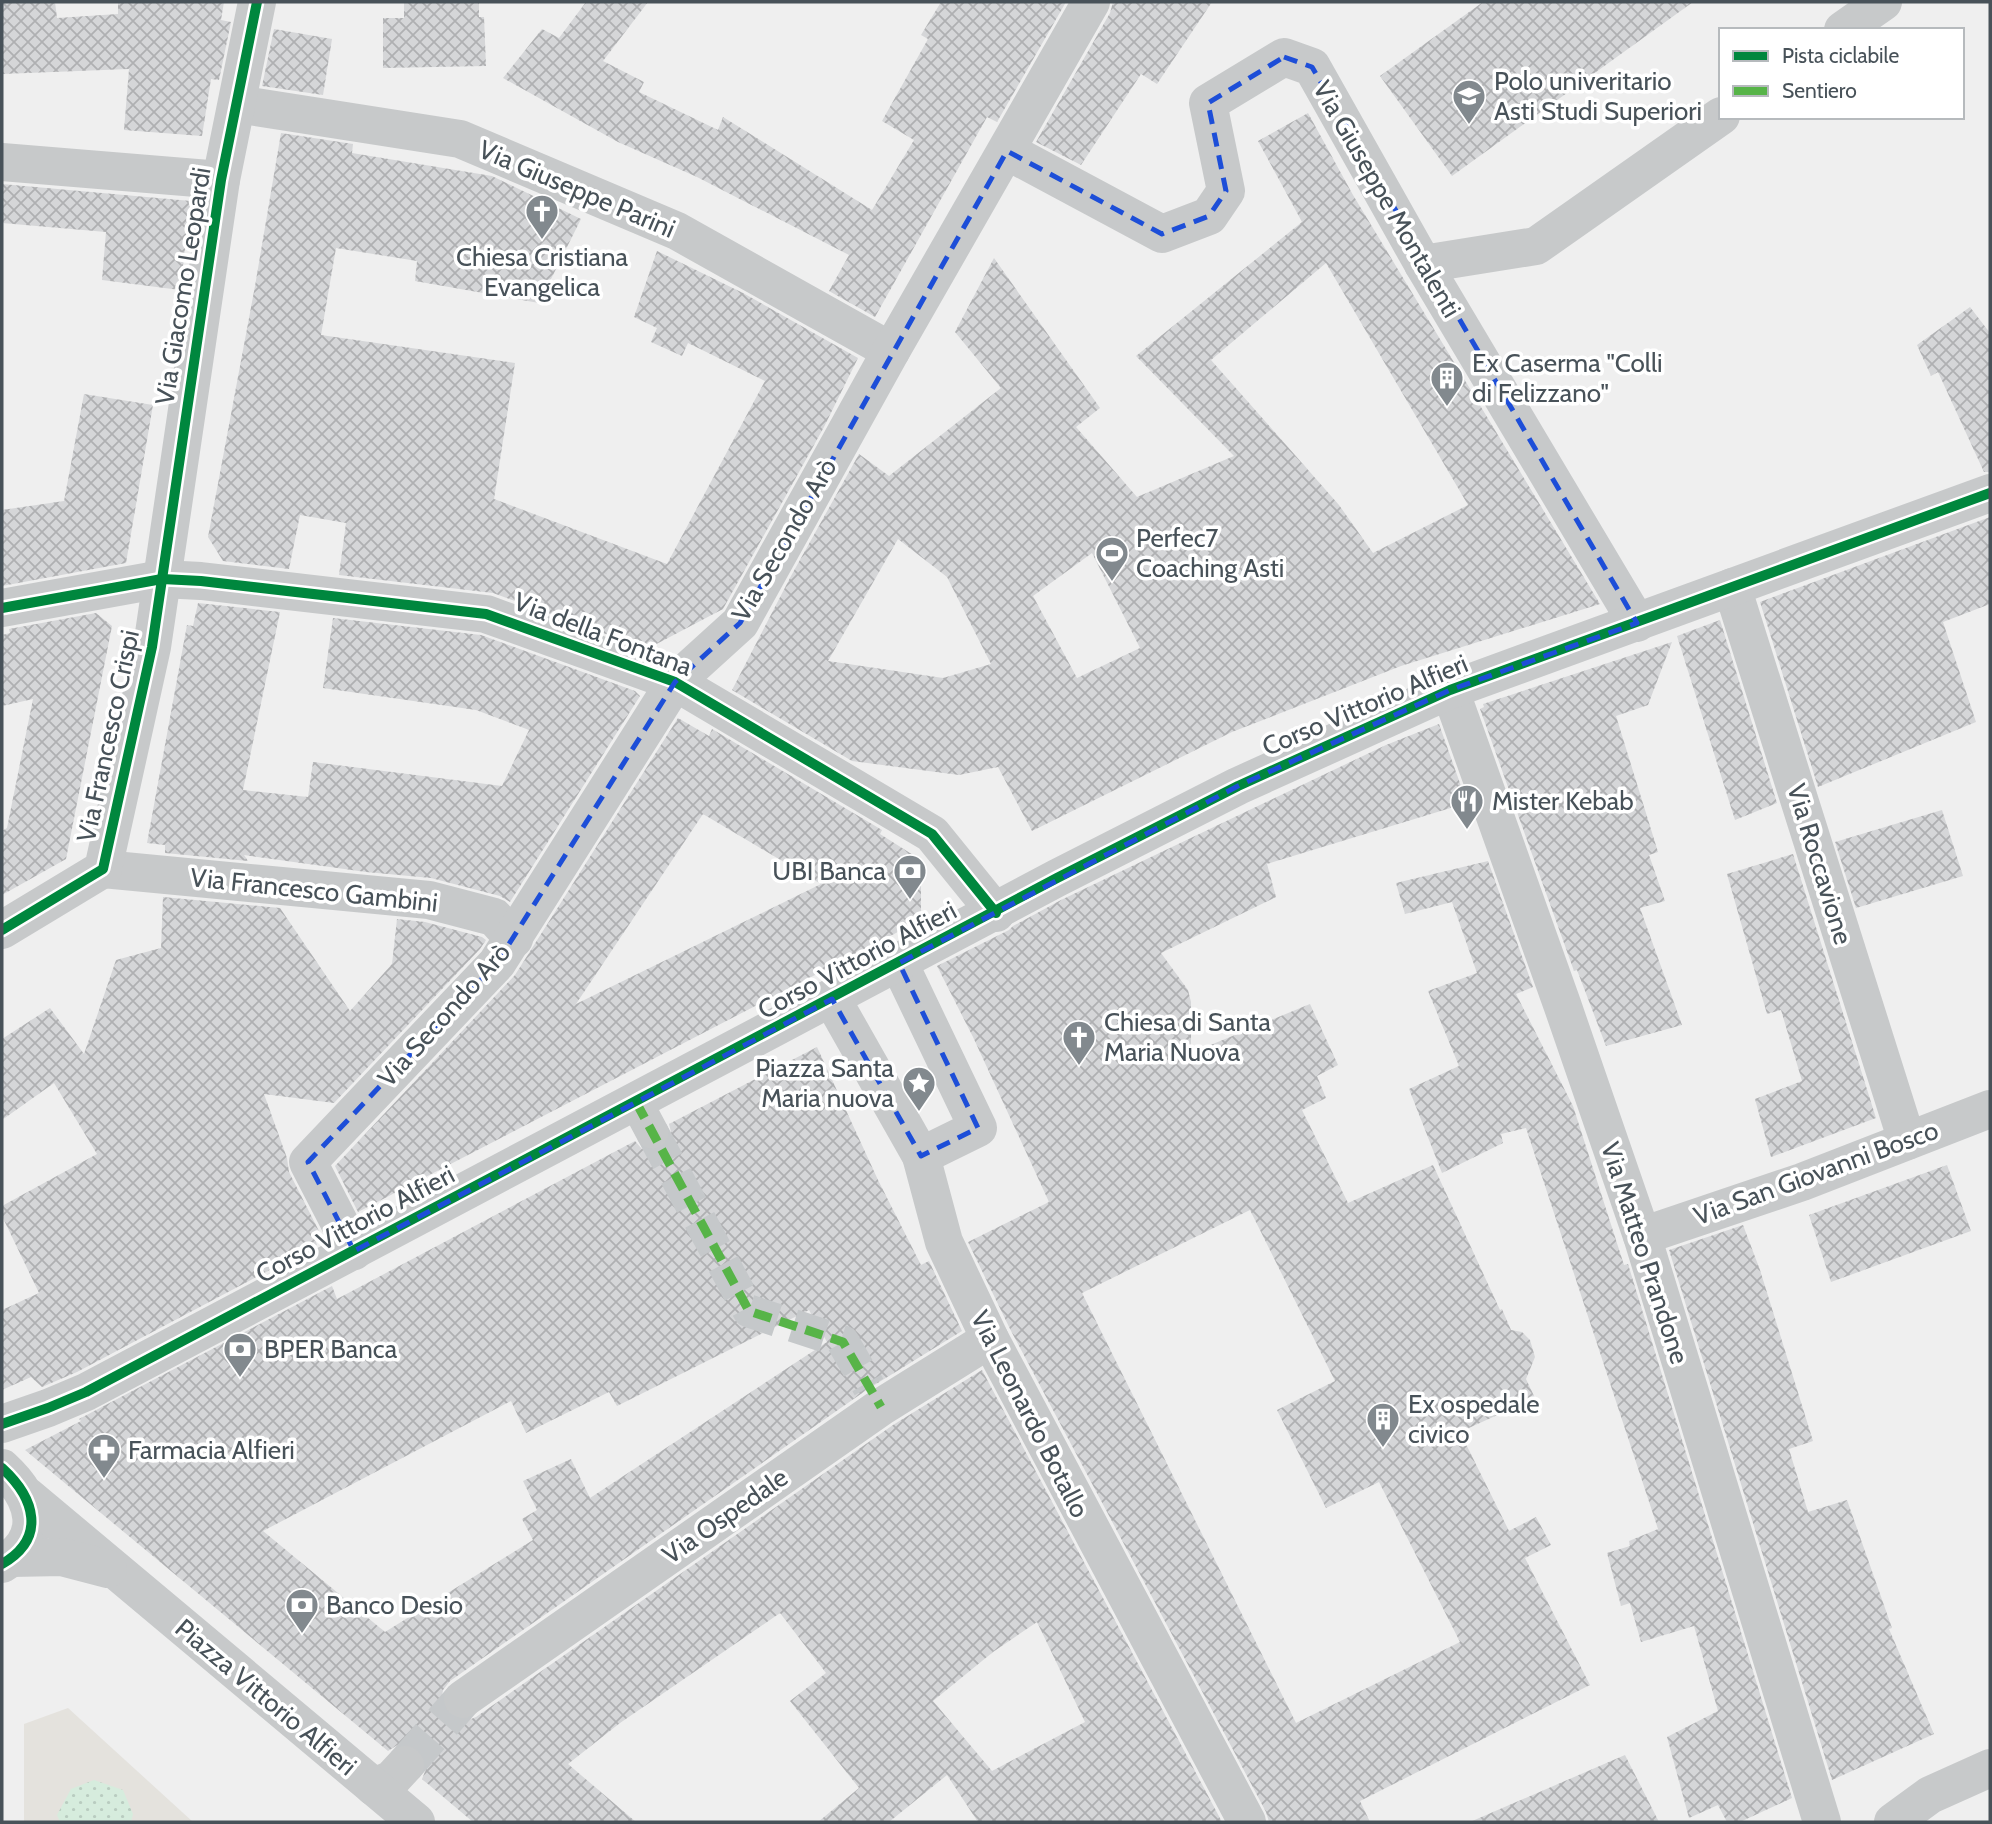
<svg xmlns="http://www.w3.org/2000/svg" width="1992" height="1824" viewBox="0 0 1992 1824" font-family="Cabin,sans-serif">
  <style>
    .commercial { fill: #e4e2dd }
    .grass { fill: url(#grass-dots) }
    .building { fill: url(#building-cross-hatch); fill-rule: evenodd }
    .lines { fill: none; stroke-linecap: round; stroke-linejoin: round }
    .pedestrian-tunnel { stroke: #c5c8ca; stroke-width: 33; stroke-dasharray: 33 17; stroke-linecap: butt }
    .minor-tunnel { stroke: #c5c8ca; stroke-width: 38; stroke-dasharray: 38 19; stroke-linecap: butt }
    .pedestrian { stroke: #c7c9ca; stroke-width: 33 }
    .minor { stroke: #c7c9ca; stroke-width: 38 }
    .tertiary { stroke: #c7c9ca; stroke-width: 38 }
    .quiet { stroke: #57b448; stroke-width: 9; stroke-dasharray: 18 9; stroke-linecap: butt }
    .cycleway-casing { stroke: #fff; stroke-width: 15 }
    .cycleway { stroke: #00873e; stroke-width: 10 }
    .marked { fill: none; stroke: #1d4ed8; stroke-width: 5; stroke-dasharray: 14 9; stroke-linejoin: round }
    .labels { text-anchor: middle; dominant-baseline: central; stroke-width: 7; stroke-linejoin: round; paint-order: stroke }
    .poi-label { font-size: 26px; fill: #485259; stroke: #fff; text-anchor: start }
    .street-label { font-size: 26px; fill: #485259; stroke: #fff }
  </style>
  <defs>
    <pattern id="grass-dots" width="8" height="8" patternUnits="userSpaceOnUse" patternTransform="scale(1.75)"><rect width="8" height="8" fill="#d6ecdd"/><path d="M2 2h.1M6 6h.1" fill="none" stroke="#b9ccc0" stroke-width="1.8" stroke-linecap="round"/></pattern>
    <pattern id="building-cross-hatch" width="8" height="8" patternUnits="userSpaceOnUse" patternTransform="scale(1.75)"><rect width="8" height="8" fill="#d5d6d8"/><path d="M0 0l8 8M0 8l8-8" fill="none" stroke="#afb0b2"/></pattern>
  </defs>
  <rect width="100%" height="100%" fill="#efefef"/>
  <polygon class="commercial" points="68,1708 193,1822 24,1822 24,1724"/>
  <polygon class="grass" points="94,1780 123,1790 133,1814 131,1822 60,1822 57,1815 71,1789"/>
  <g class="building">
    <polygon points="2,2 55,2 57,18 118,14 118,2 224,2 221,20 231,22 219,80 211,79 202,136 124,130 129,69 2,74"/>
    <polygon points="404,2 479,2 479,17 484,17 486,66 383,68 383,18 404,18"/>
    <polygon points="586,2 648,2 603,61 644,82 639,92 718,130 723,117 872,210 914,140 882,121 928,39 921,35 941,2 1066,2 997,122 987,117 875,317 829,291 849,255 697,177 618,142 503,78 542,29 559,38"/>
    <polygon points="1113,2 1212,2 1157,84 1141,74 1081,165 1036,142 1110,13"/>
    <polygon points="1483,2 1693,2 1452,176 1380,76"/>
    <polygon points="274,29 332,39 323,95 262,86"/>
    <path d="M1308,113L1353,195L1600,604L1401,666L1232,732L1032,831L998,767L959,775L852,761L732,690L791,576L859,454L889,476L1001,388L955,332L994,258L1100,408L1076,427L1137,497L1234,456L1136,356L1302,222L1258,141ZM1326,263L1468,505L1373,553L1339,505L1211,360ZM898,539L947,577L991,664L943,678L828,661ZM1092,553L1140,648L1077,678L1033,596Z"/>
    <polygon points="281,133 353,144 352,153 492,176 581,219 539,303 415,281 417,261 336,248 321,335 515,363 494,499 667,564 765,381 688,343 682,356 651,342 657,328 634,317 657,251 743,293 858,358 824,427 723,609 647,649 493,593 339,575 346,523 300,515 289,569 223,561 208,537 255,286"/>
    <polygon points="2,184 191,201 180,290 102,280 106,232 2,223"/>
    <polygon points="1970,307 1990,333 1990,472 1984,472 1938,372 1931,376 1917,345"/>
    <polygon points="84,394 153,405 126,563 2,586 2,510 64,501"/>
    <polygon points="1990,517 1990,604 1943,622 1976,722 1818,787 1760,602"/>
    <polygon points="198,603 280,612 243,790 308,797 313,762 502,786 529,730 476,710 323,688 333,618 481,635 635,691 640,696 510,902 500,896 431,878 366,872 244,855 248,861 165,853 165,845 147,843 187,625 193,626"/>
    <polygon points="96,613 112,626 66,859 2,895 2,831 7,828 33,699 2,706 2,635 10,633 9,629"/>
    <polygon points="1720,620 1777,803 1735,820 1677,636"/>
    <polygon points="1672,642 1648,705 1616,716 1658,852 1649,855 1665,901 1640,908 1682,1025 1606,1046 1577,970 1574,971 1480,709 1484,707 1483,704"/>
    <path d="M678,718L709,736L712,729L882,830L880,834L921,860V920L358,1212L335,1166L515,975ZM703,814L821,884L576,1004Z"/>
    <path d="M1439,724L1467,803L1267,864L1276,897L1161,953L1188,990L1191,1002V1053L1310,1004L1338,1065L1317,1076L1326,1098L1302,1110L1348,1203L1433,1165L1500,1310L1502,1309L1511,1330L1522,1332L1530,1340L1535,1357L1526,1379L1535,1398L1460,1432L1509,1531L1536,1517L1551,1545L1525,1558L1590,1685L1360,1801L1370,1822H1269L1266,1812L1010,1329L968,1242L1049,1202L973,1037L937,966L1009,930L1013,926L1061,900L1386,745ZM1250,1210L1335,1381L1277,1410L1326,1508L1379,1482L1460,1642L1296,1723L1082,1293Z"/>
    <polygon points="1942,810 1963,876 1856,908 1835,842"/>
    <polygon points="1793,854 1876,1118 1771,1157 1755,1099 1802,1081 1781,1010 1767,1014 1727,874"/>
    <polygon points="1488,861 1533,987 1516,994 1573,1106 1624,1265 1628,1264 1792,1798 1740,1822 1727,1822 1718,1805 1689,1818 1667,1737 1718,1711 1694,1626 1641,1642 1630,1603 1621,1606 1607,1553 1630,1546 1629,1541 1658,1529 1526,1128 1501,1134 1503,1143 1442,1173 1409,1089 1459,1066 1428,991 1477,973 1452,902 1405,914 1396,883"/>
    <polygon points="163,897 280,908 350,1011 392,964 397,919 425,922 482,937 486,940 480,949 334,1103 264,1094 287,1158 289,1172 320,1233 314,1236 317,1245 77,1372 42,1387 31,1377 2,1390 2,1310 39,1293 2,1216 2,1206 97,1154 54,1083 2,1120 2,1039 50,1008 84,1054 116,960 161,948"/>
    <path d="M817,1047L878,1180L921,1265L929,1261L962,1331L868,1389L450,1681L443,1690L441,1702L445,1711L454,1719L466,1721L476,1717L893,1425L982,1370L1222,1822H978L947,1775L889,1822H818L859,1788L790,1701L826,1673L780,1613L620,1723L568,1764L636,1822H473L422,1779L426,1769V1759L419,1749L411,1744H399L388,1751L25,1450L81,1421L79,1419L332,1286L337,1299L635,1141L642,1149L651,1151L660,1149L669,1142L671,1132L669,1124ZM809,1310L827,1342L590,1498L571,1459L523,1481L537,1510L522,1519L533,1540L385,1632L263,1531L511,1401L526,1433L609,1392L617,1406ZM1037,1622L1085,1722L992,1771L933,1701L993,1652Z"/>
    <polygon points="1947,1165 1971,1231 1831,1282 1809,1215"/>
    <polygon points="1743,1225 1760,1270 1813,1441 1789,1449 1808,1512 1847,1500 1892,1628 1889,1629 1934,1734 1832,1780 1669,1250"/>
    <polygon points="1625,1755 1659,1822 1470,1822"/>
  </g>
  <g class="lines">
    <polyline class="pedestrian-tunnel" points="652,1132 749,1311 843,1342 869,1387"/>
    <polyline class="minor-tunnel" points="405,1765 463,1699"/>
    <polyline class="pedestrian" points="636,1102 652,1132"/>
    <g class="minor">
      <polyline points="1843,30 1883,2"/>
      <polyline points="237,104 460,139 677,231 891,351"/>
      <polyline points="1007,151 1162,234 1209,216 1226,191 1208,103 1284,57 1312,67 1423,264 1637,623"/>
      <polyline points="2,162 221,180"/>
      <polyline points="1423,264 1536,246 1721,116"/>
      <polyline points="1732,587 1907,1141"/>
      <polyline points="2,608 162,579 201,581 486,614 675,682 932,834 996,913"/>
      <polyline points="1450,690 1562,1004 1642,1236 1822,1822"/>
      <polyline points="103,869 429,900 494,917 514,939"/>
      <polyline points="2,930 103,869 152,647 221,180 257,2"/>
      <polyline points="899,963 978,1128 921,1156"/>
      <polyline points="832,999 921,1156 944,1242 990,1339 1247,1822"/>
      <polyline points="1642,1236 1802,1182 1990,1109"/>
      <polyline points="354,1251 308,1162 497,963 675,682 740,623 891,351 1091,2"/>
      <polyline points="2,1424 48,1408 86,1392 1057,878 1238,786 1450,690 1990,493"/>
      <polyline points="463,1699 881,1407 990,1339"/>
      <polyline points="374,1787 392,1779 405,1765"/>
    </g>
    <g class="tertiary">
      <path d="M2,1468C35,1498 47,1538 2,1564"/>
      <polyline points="27,1496 416,1822"/>
      <polyline points="11,1558 62,1557 108,1569"/>
      <polyline points="1893,1822 1930,1795 1990,1768"/>
    </g>
    <polyline class="quiet" points="636,1102 749,1311 843,1342 881,1407"/>
    <defs>
      <g id="cycleway">
        <polyline points="2,608 162,579 201,581 486,614 675,682 932,834 996,913"/>
        <polyline points="2,930 103,869 152,647 221,180 257,2"/>
        <polyline points="2,1424 48,1408 86,1392 1057,878 1238,786 1450,690 1990,493"/>
        <path d="M2,1468C35,1498 47,1538 2,1564"/>
      </g>
    </defs>
    <use href="#cycleway" class="cycleway-casing"/>
    <use href="#cycleway" class="cycleway"/>
  </g>
  <path class="marked" d="M1284,57L1312,67L1637,623L1450,690L1238,786L899,963L978,1128L921,1156L832,999L354,1251L308,1162L497,963L675,682L740,623L1007,151L1162,234L1209,216L1226,191L1208,103Z"/>
  <defs>
    <symbol id="university-pin" viewBox="-11 -11 22 30"><path d="M0 17L-7.5 6A9.5 9.5 0 1 1 7.5 6Z" fill="#82898e" stroke="#fff"/><path d="M0-5L7-2L0 1L-7-2ZM-4 1L0 2.5L4 1V4Q0 6-4 4Z" fill="#fff"/></symbol>
    <symbol id="church-pin" viewBox="-11 -11 22 30"><path d="M0 17L-7.5 6A9.5 9.5 0 1 1 7.5 6Z" fill="#82898e" stroke="#fff"/><path d="M-1.2-6h2.4v3.5h3.3v2.4h-3.3V6h-2.4V-.1h-3.3v-2.4h3.3Z" fill="#fff"/></symbol>
    <symbol id="building-pin" viewBox="-11 -11 22 30"><path d="M0 17L-7.5 6A9.5 9.5 0 1 1 7.5 6Z" fill="#82898e" stroke="#fff"/><path d="M-4-6H4V6H1V3H-1V6H-4ZM-2.5-4.3h1.7v1.8h-1.7ZM.8-4.3h1.7v1.8H.8ZM-2.5-1h1.7V.8h-1.7ZM.8-1h1.7V.8H.8Z" fill="#fff"/></symbol>
    <symbol id="stadium-pin" viewBox="-11 -11 22 30"><path d="M0 17L-7.5 6A9.5 9.5 0 1 1 7.5 6Z" fill="#82898e" stroke="#fff"/><path d="M0-5a6.5 5 0 1 0 0 10a6.5 5 0 1 0 0-10ZM-3.5-1.8h7v3.6h-7Z" fill="#fff"/></symbol>
    <symbol id="restaurant-pin" viewBox="-11 -11 22 30"><path d="M0 17L-7.5 6A9.5 9.5 0 1 1 7.5 6Z" fill="#82898e" stroke="#fff"/><path d="M-5-6h1v4h1v-4h1v4h1v-4h1v5L-1.5 .5V6h-2V.5L-5-1ZM5-6V6H3V1.5H1.5Q1.5-4 5-6Z" fill="#fff"/></symbol>
    <symbol id="bank-pin" viewBox="-11 -11 22 30"><path d="M0 17L-7.5 6A9.5 9.5 0 1 1 7.5 6Z" fill="#82898e" stroke="#fff"/><path d="M-6-4H6V4H-6ZM0-2.3a2.3 2.3 0 1 0 0 4.6a2.3 2.3 0 1 0 0-4.6Z" fill="#fff"/></symbol>
    <symbol id="sight-pin" viewBox="-11 -11 22 30"><path d="M0 17L-7.5 6A9.5 9.5 0 1 1 7.5 6Z" fill="#82898e" stroke="#fff"/><path d="M0-6L1.8-2.2L6-1.7L2.9 1.2L3.7 5.4L0 3.3L-3.7 5.4L-2.9 1.2L-6-1.7L-1.8-2.2Z" fill="#fff"/></symbol>
    <symbol id="pharmacy-pin" viewBox="-11 -11 22 30"><path d="M0 17L-7.5 6A9.5 9.5 0 1 1 7.5 6Z" fill="#82898e" stroke="#fff"/><path d="M-2-6h4v4h4v4h-4v4h-4v-4h-4v-4h4Z" fill="#fff"/></symbol>
  </defs>
  <g fill-rule="evenodd">
    <use href="#university-pin" x="1450" y="77" width="38" height="52"/>
    <use href="#church-pin" x="523" y="192" width="38" height="52"/>
    <use href="#building-pin" x="1428" y="359" width="38" height="52"/>
    <use href="#stadium-pin" x="1093" y="534" width="38" height="52"/>
    <use href="#restaurant-pin" x="1448" y="782" width="38" height="52"/>
    <use href="#bank-pin" x="891" y="852" width="38" height="52"/>
    <use href="#church-pin" x="1060" y="1018" width="38" height="52"/>
    <use href="#sight-pin" x="900" y="1064" width="38" height="52"/>
    <use href="#bank-pin" x="221" y="1330" width="38" height="52"/>
    <use href="#building-pin" x="1364" y="1400" width="38" height="52"/>
    <use href="#pharmacy-pin" x="85" y="1431" width="38" height="52"/>
    <use href="#bank-pin" x="283" y="1586" width="38" height="52"/>
  </g>
  <g class="labels">
    <g class="poi-label">
      <text x="1494" y="81">Polo univeritario<tspan x="1494" dy="30">Asti Studi Superiori</tspan></text>
      <text x="542" y="257" text-anchor="middle">Chiesa Cristiana<tspan x="542" dy="30">Evangelica</tspan></text>
      <text x="1472" y="363">Ex Caserma "Colli<tspan x="1472" dy="30">di Felizzano"</tspan></text>
      <text x="1136" y="538">Perfec7<tspan x="1136" dy="30">Coaching Asti</tspan></text>
      <text x="1492" y="801">Mister Kebab</text>
      <text x="886" y="871" text-anchor="end">UBI Banca</text>
      <text x="1104" y="1022">Chiesa di Santa<tspan x="1104" dy="30">Maria Nuova</tspan></text>
      <text x="894" y="1068" text-anchor="end">Piazza Santa<tspan x="894" dy="30">Maria nuova</tspan></text>
      <text x="264" y="1349">BPER Banca</text>
      <text x="1408" y="1404">Ex ospedale<tspan x="1408" dy="30">civico</tspan></text>
      <text x="128" y="1450">Farmacia Alfieri</text>
      <text x="326" y="1605">Banco Desio</text>
    </g>
    <g class="street-label">
      <text transform="translate(577 189) rotate(23)">Via Giuseppe Parini</text>
      <text transform="translate(1387 199) rotate(60)">Via Giuseppe Montalenti</text>
      <text transform="translate(183 286) rotate(-81)">Via Giacomo Leopardi</text>
      <text transform="translate(784 540) rotate(-60)">Via Secondo Arò</text>
      <text transform="translate(603 634) rotate(21)">Via della Fontana</text>
      <text transform="translate(1365 705) rotate(-23)">Corso Vittorio Alfieri</text>
      <text transform="translate(108 736) rotate(-78)">Via Francesco Crispi</text>
      <text transform="translate(1820 864) rotate(73)">Via Roccavione</text>
      <text transform="translate(314 890) rotate(6)">Via Francesco Gambini</text>
      <text transform="translate(857 960) rotate(-28)">Corso Vittorio Alfieri</text>
      <text transform="translate(444 1015) rotate(-48)">Via Secondo Arò</text>
      <text transform="translate(1816 1173) rotate(-20)">Via San Giovanni Bosco</text>
      <text transform="translate(355 1224) rotate(-28)">Corso Vittorio Alfieri</text>
      <text transform="translate(1645 1253) rotate(72)">Via Matteo Prandone</text>
      <text transform="translate(1030 1414) rotate(63)">Via Leonardo Botallo</text>
      <text transform="translate(725 1516) rotate(-35)">Via Ospedale</text>
      <text transform="translate(266 1697) rotate(40)">Piazza Vittorio Alfieri</text>
    </g>
  </g>
  <rect width="1992" height="1824" fill="none" stroke="#485259" stroke-width="7"/>
  <rect x="1719" y="28" width="245" height="91" fill="#ffffff" stroke="#b6babd" stroke-width="2"/>
  <rect x="1733" y="51" width="35" height="10" fill="#00873e" stroke="#b6babd" stroke-width="2"/>
  <text x="1782" y="63" font-size="21" fill="#485259">Pista ciclabile</text>
  <rect x="1733" y="86" width="35" height="10" fill="#57b448" stroke="#b6babd" stroke-width="2"/>
  <text x="1782" y="98" font-size="21" fill="#485259">Sentiero</text>
</svg>
